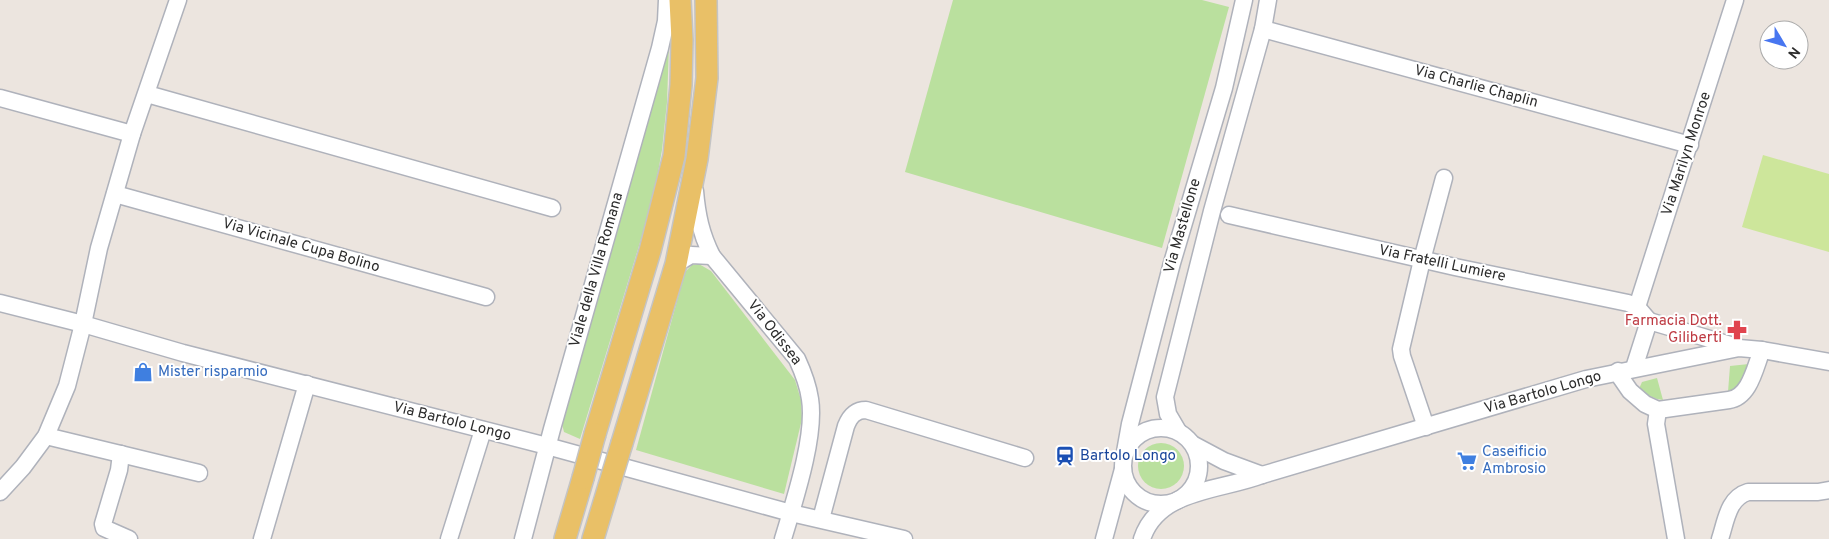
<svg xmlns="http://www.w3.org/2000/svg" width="1829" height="539" viewBox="0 0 1829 539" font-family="Overpass,sans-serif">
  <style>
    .grass { fill: #bae09e }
    .pitch { fill: #cde69b }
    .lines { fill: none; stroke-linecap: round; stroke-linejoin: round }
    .minor-casing { stroke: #afb2bb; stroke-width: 19 }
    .major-casing { stroke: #c4c4c4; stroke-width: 24 }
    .minor { stroke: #fff; stroke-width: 16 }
    .major { stroke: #e9c067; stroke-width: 21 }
    .major-bridge-casing { stroke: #c4c4c4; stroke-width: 24; stroke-linecap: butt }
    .major-bridge { stroke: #e9c067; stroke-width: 21 }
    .labels { text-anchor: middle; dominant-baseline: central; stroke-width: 4; stroke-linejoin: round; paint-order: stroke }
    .street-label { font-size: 15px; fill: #2c2c2c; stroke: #fff }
    .health-label { font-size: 15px; fill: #be3a42; stroke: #fff; text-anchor: end }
    .shop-label { font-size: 15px; fill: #366cbe; stroke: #fff; text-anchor: start }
    .transit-label { font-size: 15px; fill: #164399; stroke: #fff; text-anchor: start }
  </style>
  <rect width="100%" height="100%" fill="#ece5df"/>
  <g class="grass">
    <polygon points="953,0 1202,0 1229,7 1162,248 905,172"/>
    <polygon points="669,46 667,102 662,150 653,200 580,439 564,432 561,420"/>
    <polygon points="699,264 711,271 795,380 801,400 802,419 784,494 636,450 685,272 692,265"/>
    <polygon points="1749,364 1740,388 1728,392 1730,366"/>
    <polygon points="1657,378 1663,400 1657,399 1638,391 1642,382"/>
    <circle cx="1161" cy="466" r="23"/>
  </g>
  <polygon class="pitch" points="1763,155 1829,174 1829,252 1742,227"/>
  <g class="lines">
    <defs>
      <g id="minor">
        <polyline points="1263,29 1690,145"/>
        <polyline points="147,94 552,208"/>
        <polyline points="0,98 132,134"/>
        <path d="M695,191C697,215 701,234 712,256L797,359C803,372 808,385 810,399C816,436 794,502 783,539"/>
        <polyline points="115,194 486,297"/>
        <polyline points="1229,215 1455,267 1628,303 1637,307 1649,321"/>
        <polyline points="676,264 691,255 712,256"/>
        <polyline points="0,303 83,324 183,353 547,446 791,513 904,539"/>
        <polyline points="1637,307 1735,0"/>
        <polyline points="1634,368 1649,321 1737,347"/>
        <path d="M1618,371L1621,378L1630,391L1645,404L1658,410L1729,400C1750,397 1755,367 1762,350"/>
        <polyline points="1658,410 1656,424 1676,539"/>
        <polyline points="1426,427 1402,356 1401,349 1422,260 1444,178"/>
        <circle cx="1161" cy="466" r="38"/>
        <polyline points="1178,431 1168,414 1165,397 1212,211 1263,29 1268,0"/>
        <polyline points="46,436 199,473"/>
        <polyline points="1194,445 1224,461 1262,475"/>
        <polyline points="1125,452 1130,424 1172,263 1224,88 1244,0"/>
        <polyline points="121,454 119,470 103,524 104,528 129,539"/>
        <polyline points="0,492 23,467 46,436 67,386 83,324 99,248 132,134 178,0"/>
        <path d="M821,519L846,426C850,416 855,410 866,410L1025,458"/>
        <polyline points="262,539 307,384"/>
        <polyline points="449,539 483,430"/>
        <polyline points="523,539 552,429 660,48 666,21 667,0"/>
        <polyline points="1104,539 1123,469"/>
        <path d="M1142,539C1158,489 1221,491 1262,475L1586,379L1739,348L1762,350L1829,362"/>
        <path d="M1720,539C1726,521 1728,498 1748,492H1818L1829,490"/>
      </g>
      <g id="major">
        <polyline points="595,434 650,251 674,156 681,85 682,40 680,0"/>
        <polyline points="622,443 676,264 697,159 707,78 706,0"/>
        <polyline points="565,539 583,478"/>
        <polyline points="593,539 609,486"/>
      </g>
    </defs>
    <use href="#minor" class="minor-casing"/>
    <use href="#major" class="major-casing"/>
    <use href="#minor" class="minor"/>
    <use href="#major" class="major"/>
    <defs>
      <g id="major-bridge">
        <polyline points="583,478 595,434"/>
        <polyline points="609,486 622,443"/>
      </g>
    </defs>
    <use href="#major-bridge" class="major-bridge-casing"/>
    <use href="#major-bridge" class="major-bridge"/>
  </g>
  <defs>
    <symbol id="pharmacy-bare" viewBox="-9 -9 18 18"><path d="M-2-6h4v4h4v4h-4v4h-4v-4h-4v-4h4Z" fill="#e0444e" stroke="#fff" stroke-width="2.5" paint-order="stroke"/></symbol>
    <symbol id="shop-bare" viewBox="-9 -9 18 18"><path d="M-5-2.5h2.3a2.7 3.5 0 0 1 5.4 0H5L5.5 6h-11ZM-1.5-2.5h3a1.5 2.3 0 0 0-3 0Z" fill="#3f7fe0" stroke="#fff" stroke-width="2.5" paint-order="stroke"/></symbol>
    <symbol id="station-bare" viewBox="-9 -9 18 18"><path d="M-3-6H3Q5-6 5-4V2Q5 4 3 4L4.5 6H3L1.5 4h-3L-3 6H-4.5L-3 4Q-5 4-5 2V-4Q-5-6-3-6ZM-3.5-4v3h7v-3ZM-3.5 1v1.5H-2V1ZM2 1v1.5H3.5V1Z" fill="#1a4fb4" stroke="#fff" stroke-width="2.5" paint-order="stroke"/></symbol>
    <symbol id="supermarket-bare" viewBox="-9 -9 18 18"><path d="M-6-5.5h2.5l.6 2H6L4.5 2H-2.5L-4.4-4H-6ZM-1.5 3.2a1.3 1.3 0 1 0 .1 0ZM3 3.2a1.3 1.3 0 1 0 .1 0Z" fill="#3f7fe0" stroke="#fff" stroke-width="2.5" paint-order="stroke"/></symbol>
  </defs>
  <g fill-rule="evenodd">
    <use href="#pharmacy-bare" x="1723" y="316" width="28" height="28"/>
    <use href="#shop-bare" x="129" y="358" width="28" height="28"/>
    <use href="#station-bare" x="1051" y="442" width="28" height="28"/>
    <use href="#supermarket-bare" x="1453" y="447" width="28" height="28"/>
  </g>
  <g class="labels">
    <g class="street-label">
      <text transform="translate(1476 87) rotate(15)">Via Charlie Chaplin</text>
      <text transform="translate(1687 154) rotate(-72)">Via Marilyn Monroe</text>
      <text transform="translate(1183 226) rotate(-74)">Via Mastellone</text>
      <text transform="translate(301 246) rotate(16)">Via Vicinale Cupa Bolino</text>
      <text transform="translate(1442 264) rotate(12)">Via Fratelli Lumiere</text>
      <text transform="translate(597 270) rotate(-74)">Viale della Villa Romana</text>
      <text transform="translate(774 333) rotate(52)">Via Odissea</text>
      <text transform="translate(1543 393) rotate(-16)">Via Bartolo Longo</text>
      <text transform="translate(452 422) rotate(14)">Via Bartolo Longo</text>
    </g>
    <g class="health-label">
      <text x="1722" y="321">Farmacia Dott.<tspan x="1722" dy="17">Giliberti</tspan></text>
    </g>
    <g class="shop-label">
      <text x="158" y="372">Mister risparmio</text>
      <text x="1482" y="452">Caseificio<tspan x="1482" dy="17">Ambrosio</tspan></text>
    </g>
    <g class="transit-label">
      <text x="1080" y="456">Bartolo Longo</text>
    </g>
  </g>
  <g transform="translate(1784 45) rotate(128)"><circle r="24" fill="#ffffff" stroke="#ababab"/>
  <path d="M0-4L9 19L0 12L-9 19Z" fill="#4876f0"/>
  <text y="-8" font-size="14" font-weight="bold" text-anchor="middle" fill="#2c2c2c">N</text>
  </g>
</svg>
